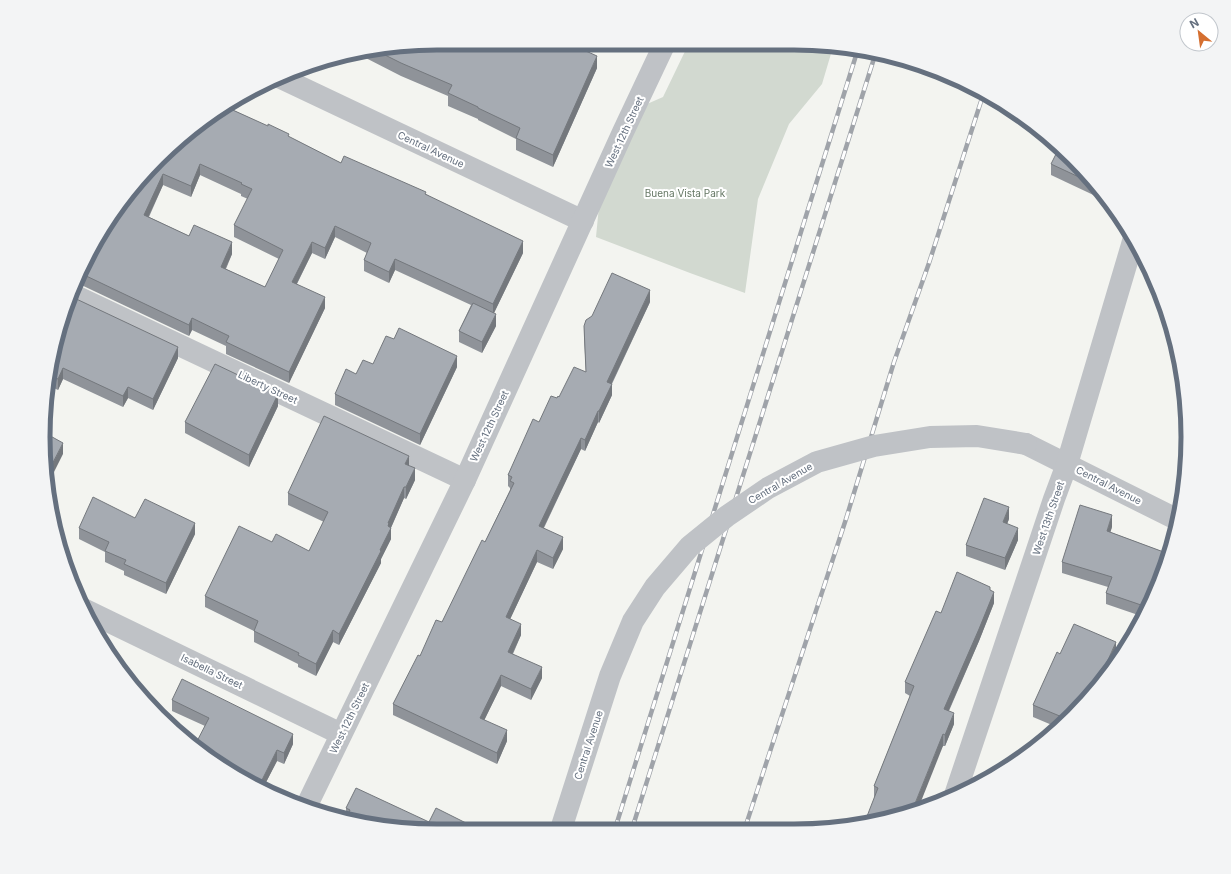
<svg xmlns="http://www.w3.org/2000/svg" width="1231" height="874" viewBox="0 0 1231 874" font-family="Inter,sans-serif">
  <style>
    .park { fill: #d2d9d0 }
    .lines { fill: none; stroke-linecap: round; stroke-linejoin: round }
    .minor { stroke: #bfc2c6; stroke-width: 22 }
    .rail-casing { stroke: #9fa3a9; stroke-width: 4.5 }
    .rail { stroke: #fff; stroke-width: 3; stroke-dasharray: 9; stroke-linecap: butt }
    .minor-bridge { stroke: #bfc2c6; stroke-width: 22 }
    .wall { fill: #8f9399; fill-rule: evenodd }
    .shaded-wall { fill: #74787d }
    .building { fill: #a6abb2; stroke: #74787d; fill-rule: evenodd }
    .labels { text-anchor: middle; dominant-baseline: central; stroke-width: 4; stroke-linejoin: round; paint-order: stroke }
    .street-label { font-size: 10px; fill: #65707f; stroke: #fff }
    .park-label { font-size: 10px; fill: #657764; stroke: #fff }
    .rim { fill: none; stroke: #65707f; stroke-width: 5 }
  </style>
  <rect width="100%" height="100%" fill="#f3f4f0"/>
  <polygon class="park" points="689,43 794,43 833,47 822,84 789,124 758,199 745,293 690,273 596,237 599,206 647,104 663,97"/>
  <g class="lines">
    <g class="minor">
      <polyline points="279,77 583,221"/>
      <polyline points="71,294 465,480"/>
      <polyline points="1026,444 1178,520"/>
      <polyline points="83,609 341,734"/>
      <polyline points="955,795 1054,499 1067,464 1134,238"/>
      <polyline points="306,807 465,480 623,132 665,43"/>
    </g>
    <defs>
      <g id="rail">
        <polyline points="745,828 846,519 894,362 929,263 984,92"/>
        <polyline points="615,829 858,49"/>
        <polyline points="632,829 876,52"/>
      </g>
    </defs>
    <use href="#rail" class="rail-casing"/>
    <use href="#rail" class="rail"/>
    <polyline class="minor-bridge" points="561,829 610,676 633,621 655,587 690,546 727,516 768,488 817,462 874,446 930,437 977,436 1026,444"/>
  </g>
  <g class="wall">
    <polygon points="437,43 597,68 553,167 516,150 516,139 478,120 478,119 448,106 448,96 401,76 358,54 356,58 348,55"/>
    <path d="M227,107L289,137L341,163L426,194L523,253L494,313L496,326L482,353L459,342V331L471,305L395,270L389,283L364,271V260L367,253L335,237L325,259L312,253L297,284L325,308L289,383L226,354V346L192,330L189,336L75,282L109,218ZM200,175L241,194V196L248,199L234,225V237L279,259L265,287L226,269L232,254L189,236L149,217L163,185L191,197Z"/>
    <polygon points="1051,164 1090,177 1105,198 1104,200 1051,175"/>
    <polygon points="70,296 178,358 153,410 128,398 123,407 63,379 58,390 47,385"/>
    <polygon points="650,302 612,384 612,395 599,423 598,422 585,451 581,449 544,528 563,549 553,569 537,562 510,619 521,635 513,654 542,678 531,700 501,686 484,720 507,741 497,764 393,715 393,704 420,656 442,622 485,542 510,490 510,488 508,486 508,475 539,422 557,398 559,397 586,372 584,338 584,326"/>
    <polygon points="373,364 457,367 420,445 335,405 335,394 356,374"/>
    <polygon points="278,406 249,467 185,433 185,422"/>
    <polygon points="409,466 415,480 406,499 404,498 391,528 391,539 381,559 381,563 339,645 333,642 316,676 298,667 298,664 254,642 254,631 205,607 205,596 272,542 309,551 324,522 288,505 288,493"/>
    <polygon points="135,518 195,534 166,594 124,575 124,571 105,562 105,552 79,539 79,528"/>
    <polygon points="1009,519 1007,524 1018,540 1005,570 966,556 966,545"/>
    <polygon points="1112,527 1110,532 1169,554 1147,611 1144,617 1106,604 1106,593 1108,587 1062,573 1062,562"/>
    <polygon points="990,590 994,603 979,641 949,711 954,724 945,746 943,746 874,798 874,786 910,696 905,693 905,682 941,613"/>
    <polygon points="1060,654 1116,654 1105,678 1103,680 1102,679 1100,684 1059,728 1033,717 1033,705"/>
    <polygon points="172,700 293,744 284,764 277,761 262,790 197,750 205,726 172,711"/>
    <polygon points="346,808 429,822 470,830 346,818"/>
  </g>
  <g class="shaded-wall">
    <polygon points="356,54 358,53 356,58"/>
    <polygon points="597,56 597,68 553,167 553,155"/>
    <polygon points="200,164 200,175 191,197 191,186"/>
    <polygon points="163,174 163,185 144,226 144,215"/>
    <polygon points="335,226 335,237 325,259 325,248"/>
    <polygon points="523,241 523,253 493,315 493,304"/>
    <polygon points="232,242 232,254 221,278 221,267"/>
    <polygon points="312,242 312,253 292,293 292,282"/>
    <polygon points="395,259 395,270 389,283 389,272"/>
    <polygon points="650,290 650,302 607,393 607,382"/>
    <polygon points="325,297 325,308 289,383 289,372"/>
    <polygon points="496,314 496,326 482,353 482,342"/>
    <polygon points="192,318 192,330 189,336 189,325"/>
    <polygon points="178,347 178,358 153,410 153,399"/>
    <polygon points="457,356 457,367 420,445 420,434"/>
    <polygon points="63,368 63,379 58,390 58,379"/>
    <polygon points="612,384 612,395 599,423 599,411"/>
    <polygon points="128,387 128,398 123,407 123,396"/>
    <polygon points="278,394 278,406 249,467 249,455"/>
    <polygon points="598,411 598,422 585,451 585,440"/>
    <polygon points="581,438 581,449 539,537 539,526"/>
    <polygon points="63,443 63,454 47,486 46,476"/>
    <polygon points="409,456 409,467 405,464"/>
    <polygon points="415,468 415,480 406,499 406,487"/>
    <polygon points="404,487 404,498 389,532 391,528 391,539 381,559 381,563 339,645 339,634 380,550 388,523"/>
    <polygon points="1009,507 1009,519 1003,534 1003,522"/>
    <polygon points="1112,515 1112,527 1107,543 1107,531"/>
    <polygon points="195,523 195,534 166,594 166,583"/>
    <polygon points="1018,528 1018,540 1005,570 1005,558"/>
    <polygon points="563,537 563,549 553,569 553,558"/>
    <polygon points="537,550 537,562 506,628 506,617"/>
    <polygon points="994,592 994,603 979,641 944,721 944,709"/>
    <polygon points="521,624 521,635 508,663 508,652"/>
    <polygon points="333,630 333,642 316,676 316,664"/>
    <polygon points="1116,642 1116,654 1104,679 1104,669"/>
    <polygon points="542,667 542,678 531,700 531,689"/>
    <polygon points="1102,668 1102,679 1100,684 1091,694"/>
    <polygon points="501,675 501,686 480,729 480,718"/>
    <polygon points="954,713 954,724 945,746 945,735"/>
    <polygon points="507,730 507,741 497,764 497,753"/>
    <polygon points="293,734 293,744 284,764 284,753"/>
    <polygon points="943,734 943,746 918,809 912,811"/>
    <polygon points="277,750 277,761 262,790 258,788"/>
  </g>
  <g class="building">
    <polygon points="437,43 457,43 469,48 471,43 568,43 597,56 553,155 516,138 520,128 478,108 478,107 448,93 452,85 401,63 377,51"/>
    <path d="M226,105V107L268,126V124L289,134L288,136L341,163L344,156L426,192L425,194L523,241L493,304L395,259L389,272L364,260L371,243L335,226L325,248L312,242L292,282L325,297L289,372L226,342L229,336L192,318L189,325L80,273L109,218L141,177L218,109ZM200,164L242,183L241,184L252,189L234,225L283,250L265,287L221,267L232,242L194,225L189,236L144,215L163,174L191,186Z"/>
    <polygon points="1059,148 1090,177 1096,185 1051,164"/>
    <polygon points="612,273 650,290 607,382 612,384 599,411 598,411 585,440 581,438 539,526 563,537 553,558 537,550 506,617 521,624 508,652 542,667 531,689 501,675 480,718 507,730 497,753 393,704 418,655 420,656 436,620 442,622 482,540 485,542 514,483 510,481 512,477 508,475 533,419 539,422 551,396 557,398 558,396 559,397 574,367 586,372 584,326 586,320 592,316"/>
    <polygon points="70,296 178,347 153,399 128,387 123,396 63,368 58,379 49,375"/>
    <polygon points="473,303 496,314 482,342 459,331"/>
    <polygon points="399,328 457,356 420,434 335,394 346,369 356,374 363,360 373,364 386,336 394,339"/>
    <polygon points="215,364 278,394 249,455 185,422"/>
    <polygon points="324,416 409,456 405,464 415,468 406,487 404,487 388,523 389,523 388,526 391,528 380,550 381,551 339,634 333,630 316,664 298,655 299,653 254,631 258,621 205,596 239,526 272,542 276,534 309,551 328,512 288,493"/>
    <polygon points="45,433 63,443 46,476 44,463"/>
    <polygon points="93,497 135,518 145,499 195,523 166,583 124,564 126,560 105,551 109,542 79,528"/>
    <polygon points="984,498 1009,507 1003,522 1018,528 1005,558 966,545"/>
    <polygon points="1080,505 1112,515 1107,531 1169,554 1150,606 1144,604 1144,606 1106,593 1112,577 1062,562"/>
    <polygon points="957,572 990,587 990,590 994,592 979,629 944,709 954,713 945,735 943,734 912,811 896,818 864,824 878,788 874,786 914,686 905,682 936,611 941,613"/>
    <polygon points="1074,624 1116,642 1104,669 1102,668 1091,694 1067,719 1033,705 1057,652 1060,654"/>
    <polygon points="182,679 293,734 284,753 277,750 258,788 197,750 194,747 209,718 172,700"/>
    <polygon points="356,788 429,822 436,808 470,825 468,830 411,830 346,819 350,810 346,808"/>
  </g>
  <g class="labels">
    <g class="street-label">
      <text transform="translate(624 132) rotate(-65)">West 12th Street</text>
      <text transform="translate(431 149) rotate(25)">Central Avenue</text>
      <text transform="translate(268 387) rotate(25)">Liberty Street</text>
      <text transform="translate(489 426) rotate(-65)">West 12th Street</text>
      <text transform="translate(780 483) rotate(-30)">Central Avenue</text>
      <text transform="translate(1109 485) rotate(27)">Central Avenue</text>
      <text transform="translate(1048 518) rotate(-71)">West 13th Street</text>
      <text transform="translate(212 671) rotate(26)">Isabella Street</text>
      <text transform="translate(349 718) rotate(-64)">West 12th Street</text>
      <text transform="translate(588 745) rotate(-72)">Central Avenue</text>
    </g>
    <g class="park-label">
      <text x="685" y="193">Buena Vista Park</text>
    </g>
  </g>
  <path d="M0 0H1231V874H0ZM437 50H794A387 387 0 0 1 1181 437V437A387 387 0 0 1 794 824H437A387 387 0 0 1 50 437V437A387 387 0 0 1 437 50Z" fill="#f3f4f5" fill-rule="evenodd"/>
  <path class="rim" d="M437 50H794A387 387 0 0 1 1181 437V437A387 387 0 0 1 794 824H437A387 387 0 0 1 50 437V437A387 387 0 0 1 437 50Z"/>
  <g transform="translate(1199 32) rotate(331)"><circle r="19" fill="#ffffff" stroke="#c1c6cc"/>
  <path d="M0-3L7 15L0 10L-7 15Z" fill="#d56f30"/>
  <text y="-6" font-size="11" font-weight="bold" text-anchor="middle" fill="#65707f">N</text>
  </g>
</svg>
